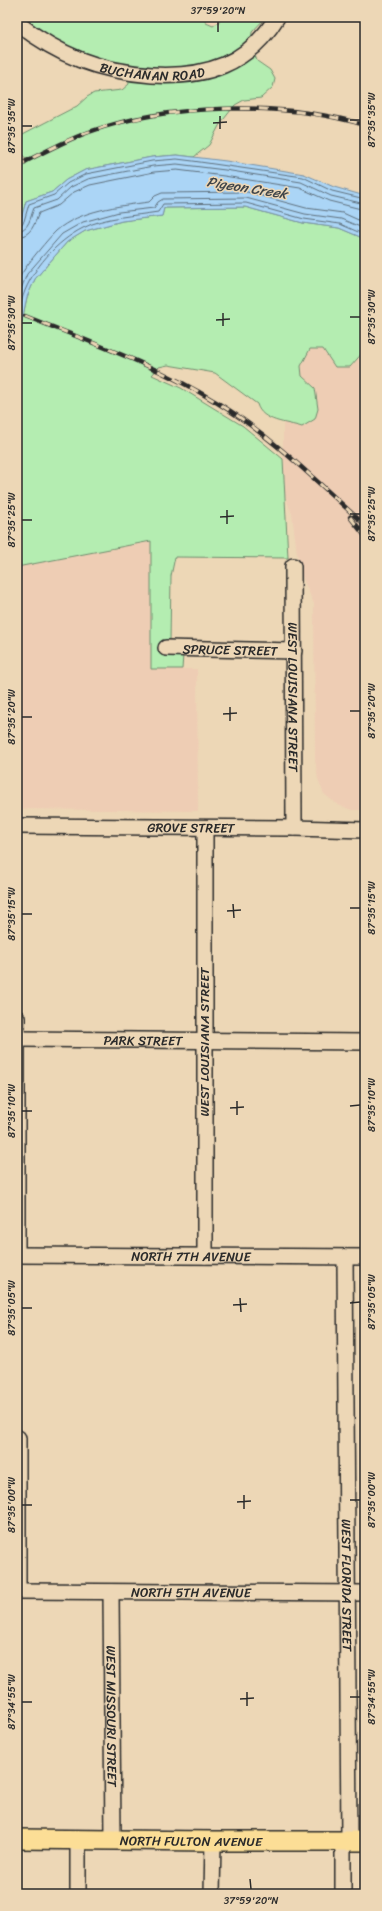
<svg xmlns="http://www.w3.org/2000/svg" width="382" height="1911" viewBox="0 0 382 1911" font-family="Sriracha,sans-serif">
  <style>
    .built { fill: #eecdb4 }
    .green { fill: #b4edb1; stroke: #708c6e }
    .water { fill: #abd5f6; stroke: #7891a5 }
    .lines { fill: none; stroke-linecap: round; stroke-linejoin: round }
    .shore { stroke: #5e6f7c; stroke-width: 1 }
    .minor-casing { stroke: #2b2b2b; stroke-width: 18 }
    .major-casing { stroke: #2b2b2b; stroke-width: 22 }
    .minor { stroke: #edd7b6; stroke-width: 15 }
    .major { stroke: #fcde96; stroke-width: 19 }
    .rail-casing { stroke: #2b2b2b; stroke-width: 4.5 }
    .rail { stroke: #edd7b6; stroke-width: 3; stroke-dasharray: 9; stroke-linecap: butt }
    .ticks { fill: none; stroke: #2b2b2b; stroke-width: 1.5 }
    .labels { text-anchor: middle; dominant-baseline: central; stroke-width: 3; stroke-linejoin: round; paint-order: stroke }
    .street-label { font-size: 13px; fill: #2b2b2b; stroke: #edd7b6 }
    .water-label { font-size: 14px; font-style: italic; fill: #3e4449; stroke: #edd7b6 }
    .neatline { fill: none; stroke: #2b2b2b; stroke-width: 1.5 }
    .ticks-label { font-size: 10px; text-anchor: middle; fill: #2b2b2b }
  </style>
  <rect width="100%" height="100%" fill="#edd7b6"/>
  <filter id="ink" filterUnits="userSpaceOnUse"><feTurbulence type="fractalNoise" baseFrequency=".025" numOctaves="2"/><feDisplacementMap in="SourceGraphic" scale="8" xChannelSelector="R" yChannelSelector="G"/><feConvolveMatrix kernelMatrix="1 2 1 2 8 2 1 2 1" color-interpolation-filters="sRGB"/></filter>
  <g filter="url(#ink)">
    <g class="built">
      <polygon points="310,349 323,349 336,367 350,367 365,350 365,810 352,810 338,805 324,794 318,779 315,760 314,604 303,579 298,561 292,514 284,493 283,459 283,421 302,427 315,388 302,376 301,365"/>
      <polygon points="151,541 151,669 197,669 198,811 17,809 17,567"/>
    </g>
    <g class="green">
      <polygon points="17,17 204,17 206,23 213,26 219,22 219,17 266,17 252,32 251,44 257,61 270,70 275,79 273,87 261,98 244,100 235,105 220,124 209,145 194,157 177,155 152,157 85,170 66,180 52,192 26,201 21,219 17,224 17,175 28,161 21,153 17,153 17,137 77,106 87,97 94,93 122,90 129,84 126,69 121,63 95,60 63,45 34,25"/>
      <path d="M245,207L303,223L339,228L365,239V350L350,367H335L323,349H310L301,366L302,376L315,388L318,409L315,419L302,427C287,422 262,422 257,404L215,373L168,365L159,367L152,375L181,388L243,426L283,459L288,558L175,557L171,576L170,641L183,655L182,669H151V541L17,567V330L21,325L27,297L35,279L67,242L85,231L122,221L162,216L164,208Z"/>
    </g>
    <polygon class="water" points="177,155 226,161 304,174 334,187 365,196 365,239 339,228 303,223 245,207 164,208 162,216 122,221 85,231 67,242 35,279 27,297 21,325 17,330 17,224 21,219 26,201 52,192 66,180 85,170 152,157"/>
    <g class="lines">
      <g class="shore">
        <polyline points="17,226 21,225 24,221 29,204 54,195 68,183 86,174 152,161 177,159 193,161 303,177 332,191 365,199"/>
        <path d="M17,231C30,230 30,217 34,208L57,200L71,187L88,179L153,166L177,164L225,170L301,182L331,196L365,204"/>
        <path d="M17,237C32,236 34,224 39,213L59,205L74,192L90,185L154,172L177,170L224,176L300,188L329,201L365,210"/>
        <path d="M17,282C23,270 31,260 40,249C45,243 50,237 56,231C80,210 119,206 149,202L155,196L162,193L247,192L306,208L343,213L365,223"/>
        <polyline points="17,299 27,274 62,234 83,222 119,212 154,208 158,202 163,199 246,198 305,214 341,219 365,229"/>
        <path d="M17,323C19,314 20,305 23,296C32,269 57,241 83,228C104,217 134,216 158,212L163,204L246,203L304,219L340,224L365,235"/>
      </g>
      <defs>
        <g id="minor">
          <path id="s1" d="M17,23C60,56 98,71 152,75C205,78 248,65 277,17"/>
          <path id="s2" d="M293,566L294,828"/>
          <path id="s3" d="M166,648L294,651"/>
          <path id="s4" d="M17,826L294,828L365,830"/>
          <polyline points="205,828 205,1256"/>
          <polyline points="17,1018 17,1255"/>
          <path id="s5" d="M17,1039L365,1042"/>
          <path id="s6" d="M17,1255L365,1257"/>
          <path id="s7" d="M345,1257L349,1841"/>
          <polyline points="18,1438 18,1591"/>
          <path id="s8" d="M17,1591L365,1593"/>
          <path id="s9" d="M111,1592L113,1840"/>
          <polyline points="343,1841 343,1894"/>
          <polyline points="78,1894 78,1839"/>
          <polyline points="212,1894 213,1841"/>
        </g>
        <g id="major">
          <path id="s10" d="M17,1839L213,1841H365"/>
        </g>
      </defs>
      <use href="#minor" class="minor-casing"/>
      <use href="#major" class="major-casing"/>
      <use href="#minor" class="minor"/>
      <use href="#major" class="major"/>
      <defs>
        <g id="rail">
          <path d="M17,166C40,154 64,141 89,132C169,103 283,101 365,125"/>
          <path d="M25,316C90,342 156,365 216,402C271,435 317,482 365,525"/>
          <polyline points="350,517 365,536"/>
        </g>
      </defs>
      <use href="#rail" class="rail-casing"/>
      <use href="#rail" class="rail"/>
    </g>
  </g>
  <path class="ticks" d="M218,22V32M220,116V129M350,120H360M213,123L227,122M22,126H32M223,313V326M350,317H360M216,320L230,319M22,323H32M227,510V524M350,514H360M220,517L234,516M22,520H32M230,707V721M350,711H360M223,714L237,713M22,717H32M233,904L234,918M350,908H360M227,911L241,910M22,914H32M237,1101V1115M350,1106L360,1105M230,1108L244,1107M22,1111H32M240,1298L241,1312M350,1303L360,1302M233,1305L247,1304M22,1308H32M244,1495V1509M350,1500H360M237,1502L251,1501M22,1505H32M247,1692V1706M350,1697H360M240,1699L254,1698M22,1702H32M250,1879L251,1889"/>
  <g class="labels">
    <g class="street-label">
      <text stroke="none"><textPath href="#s1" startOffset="147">BUCHANAN ROAD</textPath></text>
      <text stroke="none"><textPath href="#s3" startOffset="64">SPRUCE STREET</textPath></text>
      <text stroke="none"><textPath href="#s2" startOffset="131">WEST LOUISIANA STREET</textPath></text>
      <text stroke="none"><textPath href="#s4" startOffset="174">GROVE STREET</textPath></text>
      <text stroke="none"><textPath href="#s5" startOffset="126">PARK STREET</textPath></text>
      <text transform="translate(204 1042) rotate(-90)">WEST LOUISIANA STREET</text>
      <text stroke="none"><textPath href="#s6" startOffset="174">NORTH 7TH AVENUE</textPath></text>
      <text stroke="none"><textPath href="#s7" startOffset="328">WEST FLORIDA STREET</textPath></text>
      <text stroke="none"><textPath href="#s8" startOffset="174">NORTH 5TH AVENUE</textPath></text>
      <text stroke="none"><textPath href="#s9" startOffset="124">WEST MISSOURI STREET</textPath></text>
      <text stroke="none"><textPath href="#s10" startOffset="174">NORTH FULTON AVENUE</textPath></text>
    </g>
    <g class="water-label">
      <text transform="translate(247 188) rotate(9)">Pigeon Creek</text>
    </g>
  </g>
  <rect width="382" height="1911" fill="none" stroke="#edd7b6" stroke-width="44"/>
  <rect x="22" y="22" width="338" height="1867" class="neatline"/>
  <g class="ticks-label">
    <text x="218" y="14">37°59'20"N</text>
    <text transform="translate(371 120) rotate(-90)" y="4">87°35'35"W</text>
    <text transform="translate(11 126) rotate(-90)" y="4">87°35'35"W</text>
    <text transform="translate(371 317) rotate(-90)" y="4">87°35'30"W</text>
    <text transform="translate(11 323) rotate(-90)" y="4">87°35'30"W</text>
    <text transform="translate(371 514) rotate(-90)" y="4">87°35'25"W</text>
    <text transform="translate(11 520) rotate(-90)" y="4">87°35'25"W</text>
    <text transform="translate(371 711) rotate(-90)" y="4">87°35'20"W</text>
    <text transform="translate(11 717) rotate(-90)" y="4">87°35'20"W</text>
    <text transform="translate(371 908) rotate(-90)" y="4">87°35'15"W</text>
    <text transform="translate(11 914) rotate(-90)" y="4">87°35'15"W</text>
    <text transform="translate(371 1105) rotate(-90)" y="4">87°35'10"W</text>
    <text transform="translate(11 1111) rotate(-90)" y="4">87°35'10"W</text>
    <text transform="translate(371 1302) rotate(-90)" y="4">87°35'05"W</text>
    <text transform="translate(11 1308) rotate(-90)" y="4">87°35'05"W</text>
    <text transform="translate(371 1500) rotate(-90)" y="4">87°35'00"W</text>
    <text transform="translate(11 1505) rotate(-90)" y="4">87°35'00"W</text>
    <text transform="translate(371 1697) rotate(-90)" y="4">87°34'55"W</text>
    <text transform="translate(11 1702) rotate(-90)" y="4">87°34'55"W</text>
    <text x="251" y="1904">37°59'20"N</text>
  </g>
</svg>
